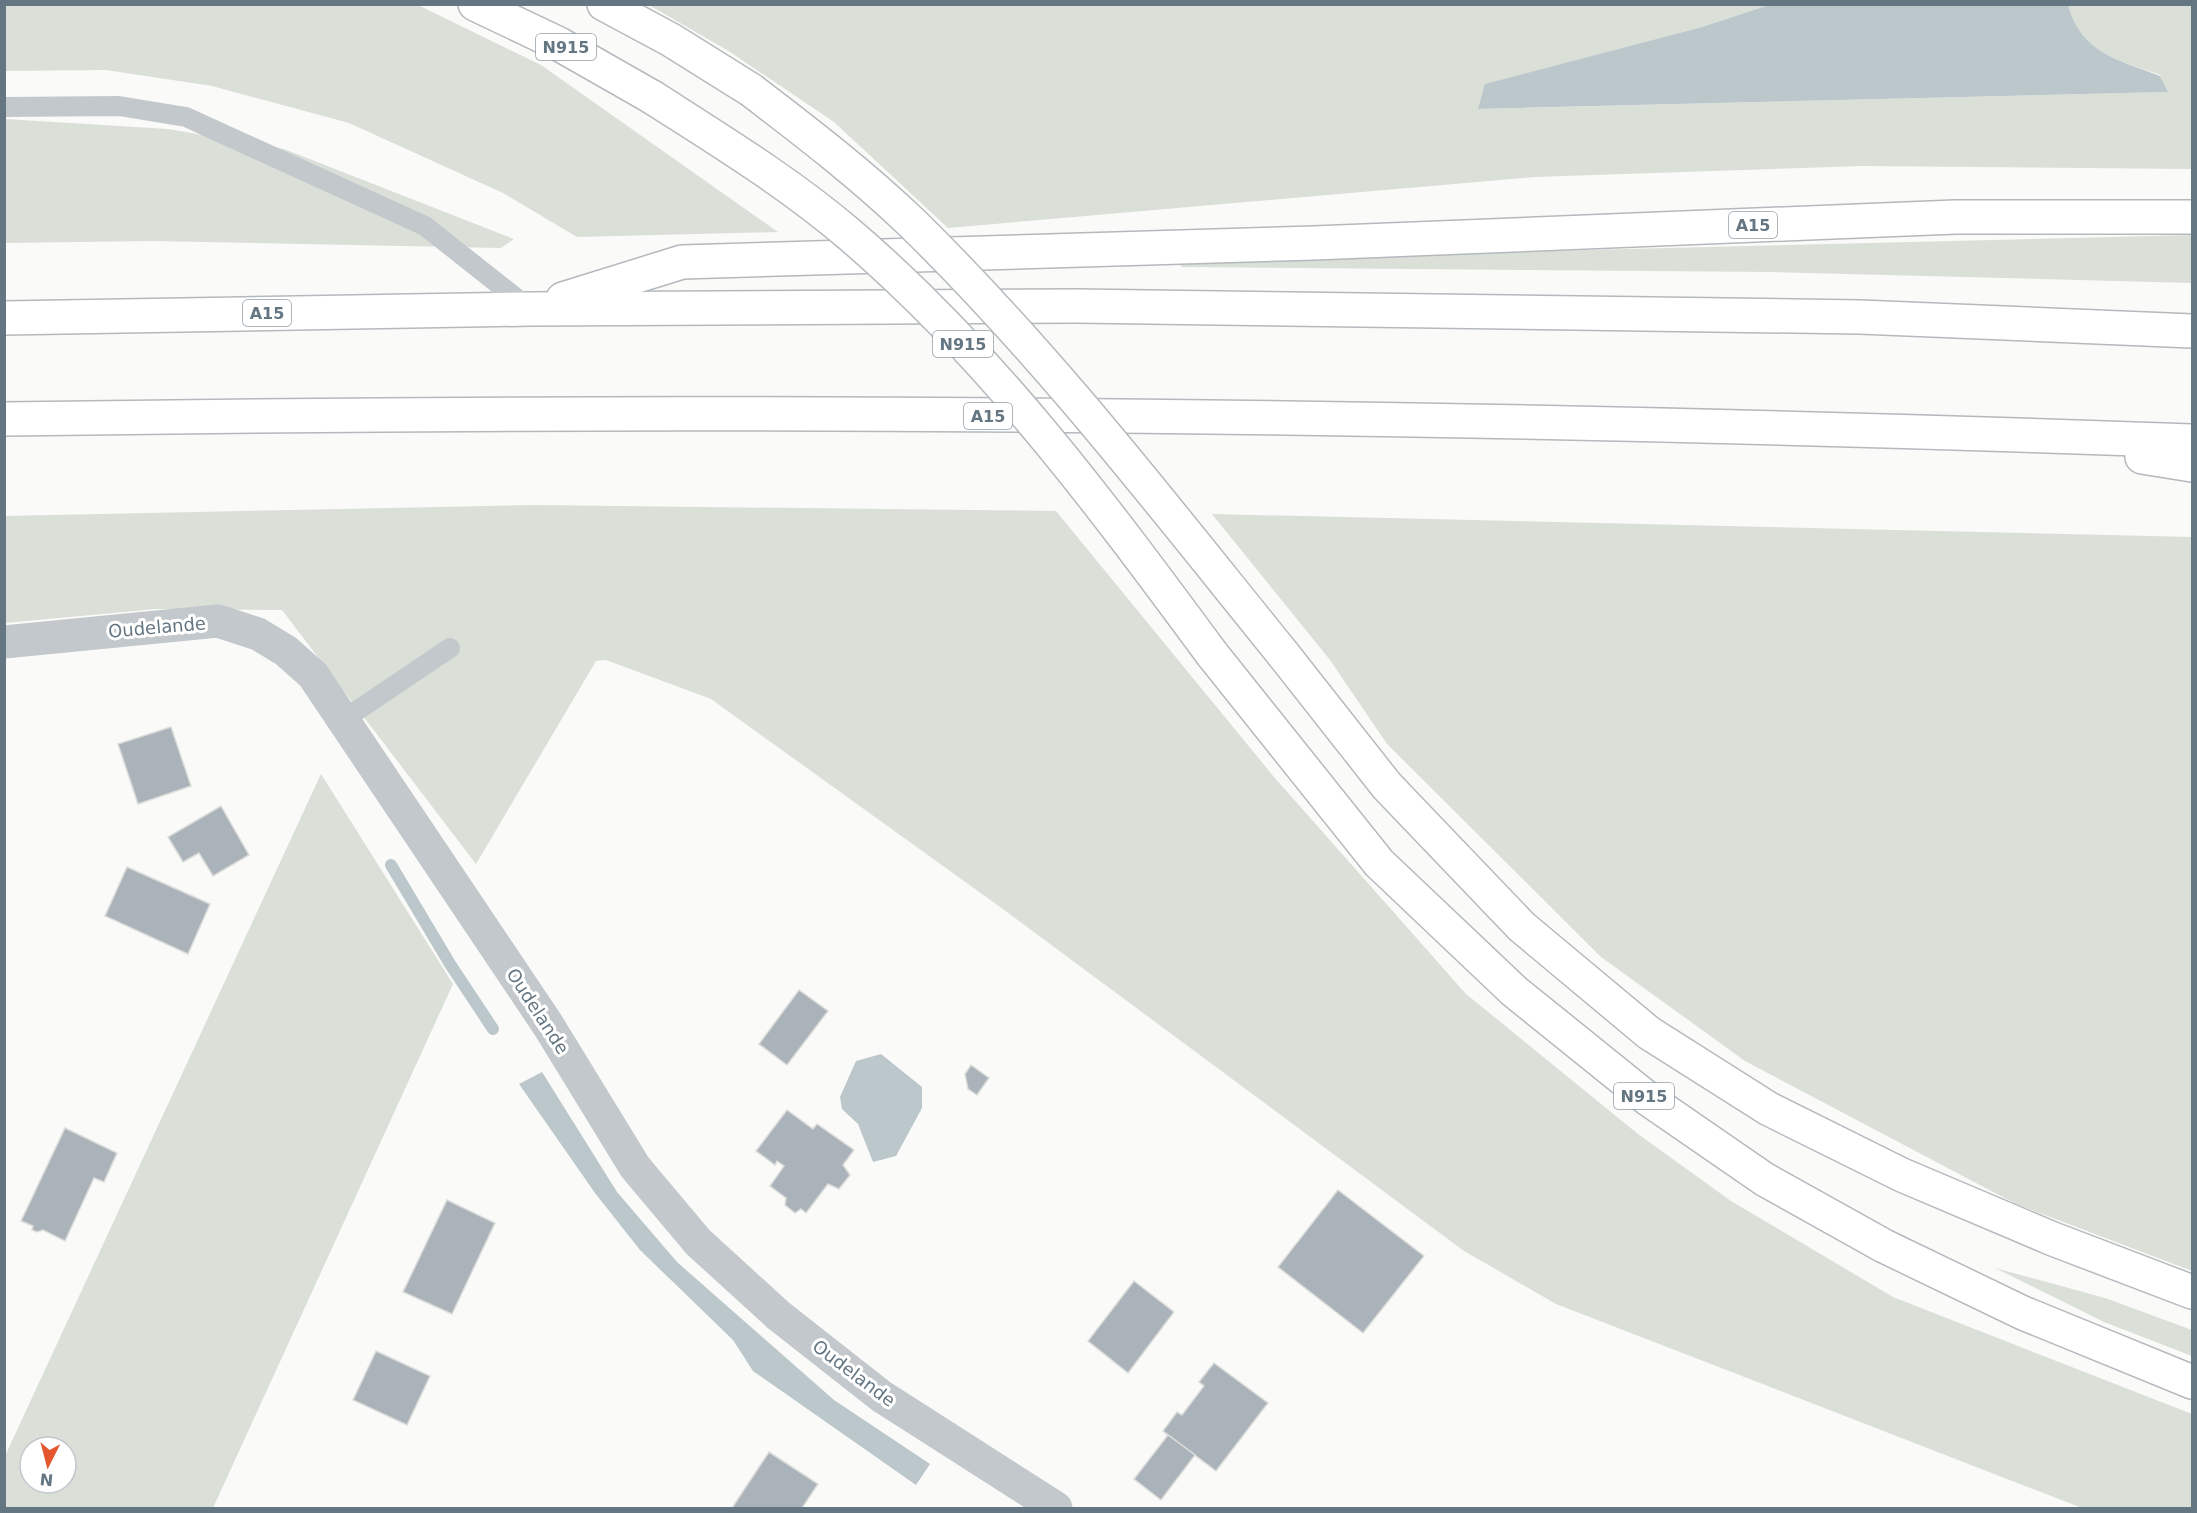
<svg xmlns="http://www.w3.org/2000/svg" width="2197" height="1513" viewBox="0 0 2197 1513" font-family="'DejaVu Sans',sans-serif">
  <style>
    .green { fill: #dadfd7; fill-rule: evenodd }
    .water { fill: #bbc7cb }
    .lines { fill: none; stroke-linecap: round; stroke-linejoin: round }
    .stream { stroke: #bbc7cb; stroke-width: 12 }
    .building { fill: #aab3b9; stroke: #dcdcda; stroke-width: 1.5 }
    .primary-casing { stroke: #b5babe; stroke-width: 36 }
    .motorway-casing { stroke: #b4b9bd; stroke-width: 36 }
    .service { stroke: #c3c8cc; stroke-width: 20 }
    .minor { stroke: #c3c8cc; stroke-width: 33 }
    .primary { stroke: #fff; stroke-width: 33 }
    .motorway { stroke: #fff; stroke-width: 33 }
    .primary-bridge-casing { stroke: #b5babe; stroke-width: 36; stroke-linecap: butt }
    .primary-bridge { stroke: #fff; stroke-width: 33 }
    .labels { text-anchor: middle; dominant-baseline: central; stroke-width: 6; stroke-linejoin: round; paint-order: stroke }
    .shield { fill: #fff; stroke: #939fa8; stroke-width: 1.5 }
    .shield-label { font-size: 16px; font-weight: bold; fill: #657683 }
    .street-label { font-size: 18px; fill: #657683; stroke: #fff }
  </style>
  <rect width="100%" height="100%" fill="#fafaf8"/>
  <g class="green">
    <polygon points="4,5 418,5 541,65 778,232 577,237 503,193 349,123 212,86 106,70 5,71"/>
    <path d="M649,5H1769L1702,27L1486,84L1479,109L2167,92L2160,75C2116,59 2082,54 2068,5H2192V169L1862,166L1535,177L948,228L834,122L730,52Z"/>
    <polygon points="5,119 168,129 284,149 514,239 501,248 151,241 5,243"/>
    <polygon points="2192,235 2192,283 1772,272 1181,267 1181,260"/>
    <polygon points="535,505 1056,511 1274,777 1466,994 1638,1134 1731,1201 1893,1297 2192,1414 2192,1508 2082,1508 1556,1304 1464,1251 1007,912 711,699 606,660 596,661 476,864 282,610 156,609 5,623 4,516"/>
    <polygon points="1212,514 2192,537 2192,1271 2014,1203 1745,1061 1601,957 1387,744 1330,660"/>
    <path d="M321,774L453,984L213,1508H5V1456ZM30,1447H66V1483H30Z"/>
    <polygon points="1995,1268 2105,1298 2192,1330 2192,1356 2104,1322"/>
  </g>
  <g class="water">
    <path d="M1769,5H2068C2082,54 2117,59 2160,76L2168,92L1478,109L1485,84L1702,27Z"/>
    <polygon points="881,1054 922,1087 922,1108 896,1156 873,1162 858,1124 842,1109 840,1097 856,1061"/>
    <polygon points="542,1072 617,1192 677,1262 834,1400 930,1464 916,1485 753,1371 733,1340 640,1250 595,1193 519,1084"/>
  </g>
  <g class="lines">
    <polyline class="stream" points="391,865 450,964 493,1029"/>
  </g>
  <g class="building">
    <polygon points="171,727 191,786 138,804 118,744"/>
    <polygon points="221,806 249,855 213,876 199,853 183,862 168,837"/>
    <polygon points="127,867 210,904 188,954 105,916"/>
    <polygon points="799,990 828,1011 787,1065 759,1044"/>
    <polygon points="971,1065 989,1078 977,1095 968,1089 965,1074"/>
    <polygon points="787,1110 813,1129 817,1124 854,1150 843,1165 850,1175 839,1189 828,1184 806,1213 801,1209 795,1213 785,1205 786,1198 770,1186 784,1166 777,1161 775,1165 756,1151"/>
    <polygon points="65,1128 117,1153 104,1182 94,1178 65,1241 43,1230 37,1232 32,1230 33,1226 21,1221"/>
    <polygon points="1338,1190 1424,1256 1363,1333 1278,1267"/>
    <polygon points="447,1200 495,1223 452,1314 403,1292"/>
    <polygon points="1134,1281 1174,1312 1128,1373 1088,1341"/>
    <polygon points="376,1351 430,1376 407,1425 353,1400"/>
    <polygon points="1214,1363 1268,1403 1216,1471 1163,1431 1177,1412 1182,1415 1204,1386 1199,1382"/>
    <polygon points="1168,1435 1195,1455 1161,1500 1134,1479"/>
    <polygon points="769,1452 818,1484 802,1508 732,1508"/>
  </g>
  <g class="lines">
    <defs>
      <g id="primary">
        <polyline points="475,4 559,44 652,97"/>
        <polyline points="604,4 671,40 751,90"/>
        <polyline points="1212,654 1379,863 1514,991 1648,1099 1764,1179 1884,1246 2023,1313 2192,1382"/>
        <polyline points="1283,654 1387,786 1522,927 1649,1033 1769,1109 1902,1175 2053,1239 2192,1292"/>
      </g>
      <g id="motorway">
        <polyline points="563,299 682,262 1314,243 1955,217 2192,217"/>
        <polyline points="4,318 530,309 1077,306 1860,317 2192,331"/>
        <path d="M4,419C734,408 1464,414 2192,441"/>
        <polyline points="2142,457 2192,465"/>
      </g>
    </defs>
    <use href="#primary" class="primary-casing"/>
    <use href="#motorway" class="motorway-casing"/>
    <g class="service">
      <polyline points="4,107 119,106 186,117 425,226 530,309"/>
      <polyline points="343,720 450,648"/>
    </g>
    <polyline class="minor" points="4,642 218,621 258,634 286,651 313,675 548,1025 635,1167 698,1242 778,1315 881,1396 1056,1508"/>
    <use href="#primary" class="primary"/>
    <use href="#motorway" class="motorway"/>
    <defs>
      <g id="primary-bridge">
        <path d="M751,90C806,132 862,175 912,223C1048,356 1164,507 1283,654"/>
        <path d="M652,97C719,140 788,182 849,234C991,355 1102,505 1212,654"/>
      </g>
    </defs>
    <use href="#primary-bridge" class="primary-bridge-casing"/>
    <use href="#primary-bridge" class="primary-bridge"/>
  </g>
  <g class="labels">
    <g class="shield">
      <rect x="536" y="34" width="60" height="26" rx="4.5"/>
      <rect x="1729" y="212" width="48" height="26" rx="4.5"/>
      <rect x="243" y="300" width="48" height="26" rx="4.5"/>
      <rect x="933" y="331" width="60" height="26" rx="4.5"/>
      <rect x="964" y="403" width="48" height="26" rx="4.5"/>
      <rect x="1614" y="1083" width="60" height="26" rx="4.5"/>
    </g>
    <g class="shield-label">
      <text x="566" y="47">N915</text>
      <text x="1753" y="225">A15</text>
      <text x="267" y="313">A15</text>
      <text x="963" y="344">N915</text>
      <text x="988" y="416">A15</text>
      <text x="1644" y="1096">N915</text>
    </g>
    <g class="street-label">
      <text transform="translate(157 627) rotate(-5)">Oudelande</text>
      <text transform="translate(538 1011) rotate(57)">Oudelande</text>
      <text transform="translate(854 1373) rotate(37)">Oudelande</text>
    </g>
  </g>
  <rect width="2197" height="1513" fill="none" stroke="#657683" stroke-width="12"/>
  <g transform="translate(48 1465) rotate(186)"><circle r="28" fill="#ffffff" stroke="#c1c8cd" stroke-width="1.5"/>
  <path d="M0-4.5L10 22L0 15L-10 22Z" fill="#e4572e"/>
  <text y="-9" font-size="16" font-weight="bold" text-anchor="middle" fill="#657683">N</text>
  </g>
</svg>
